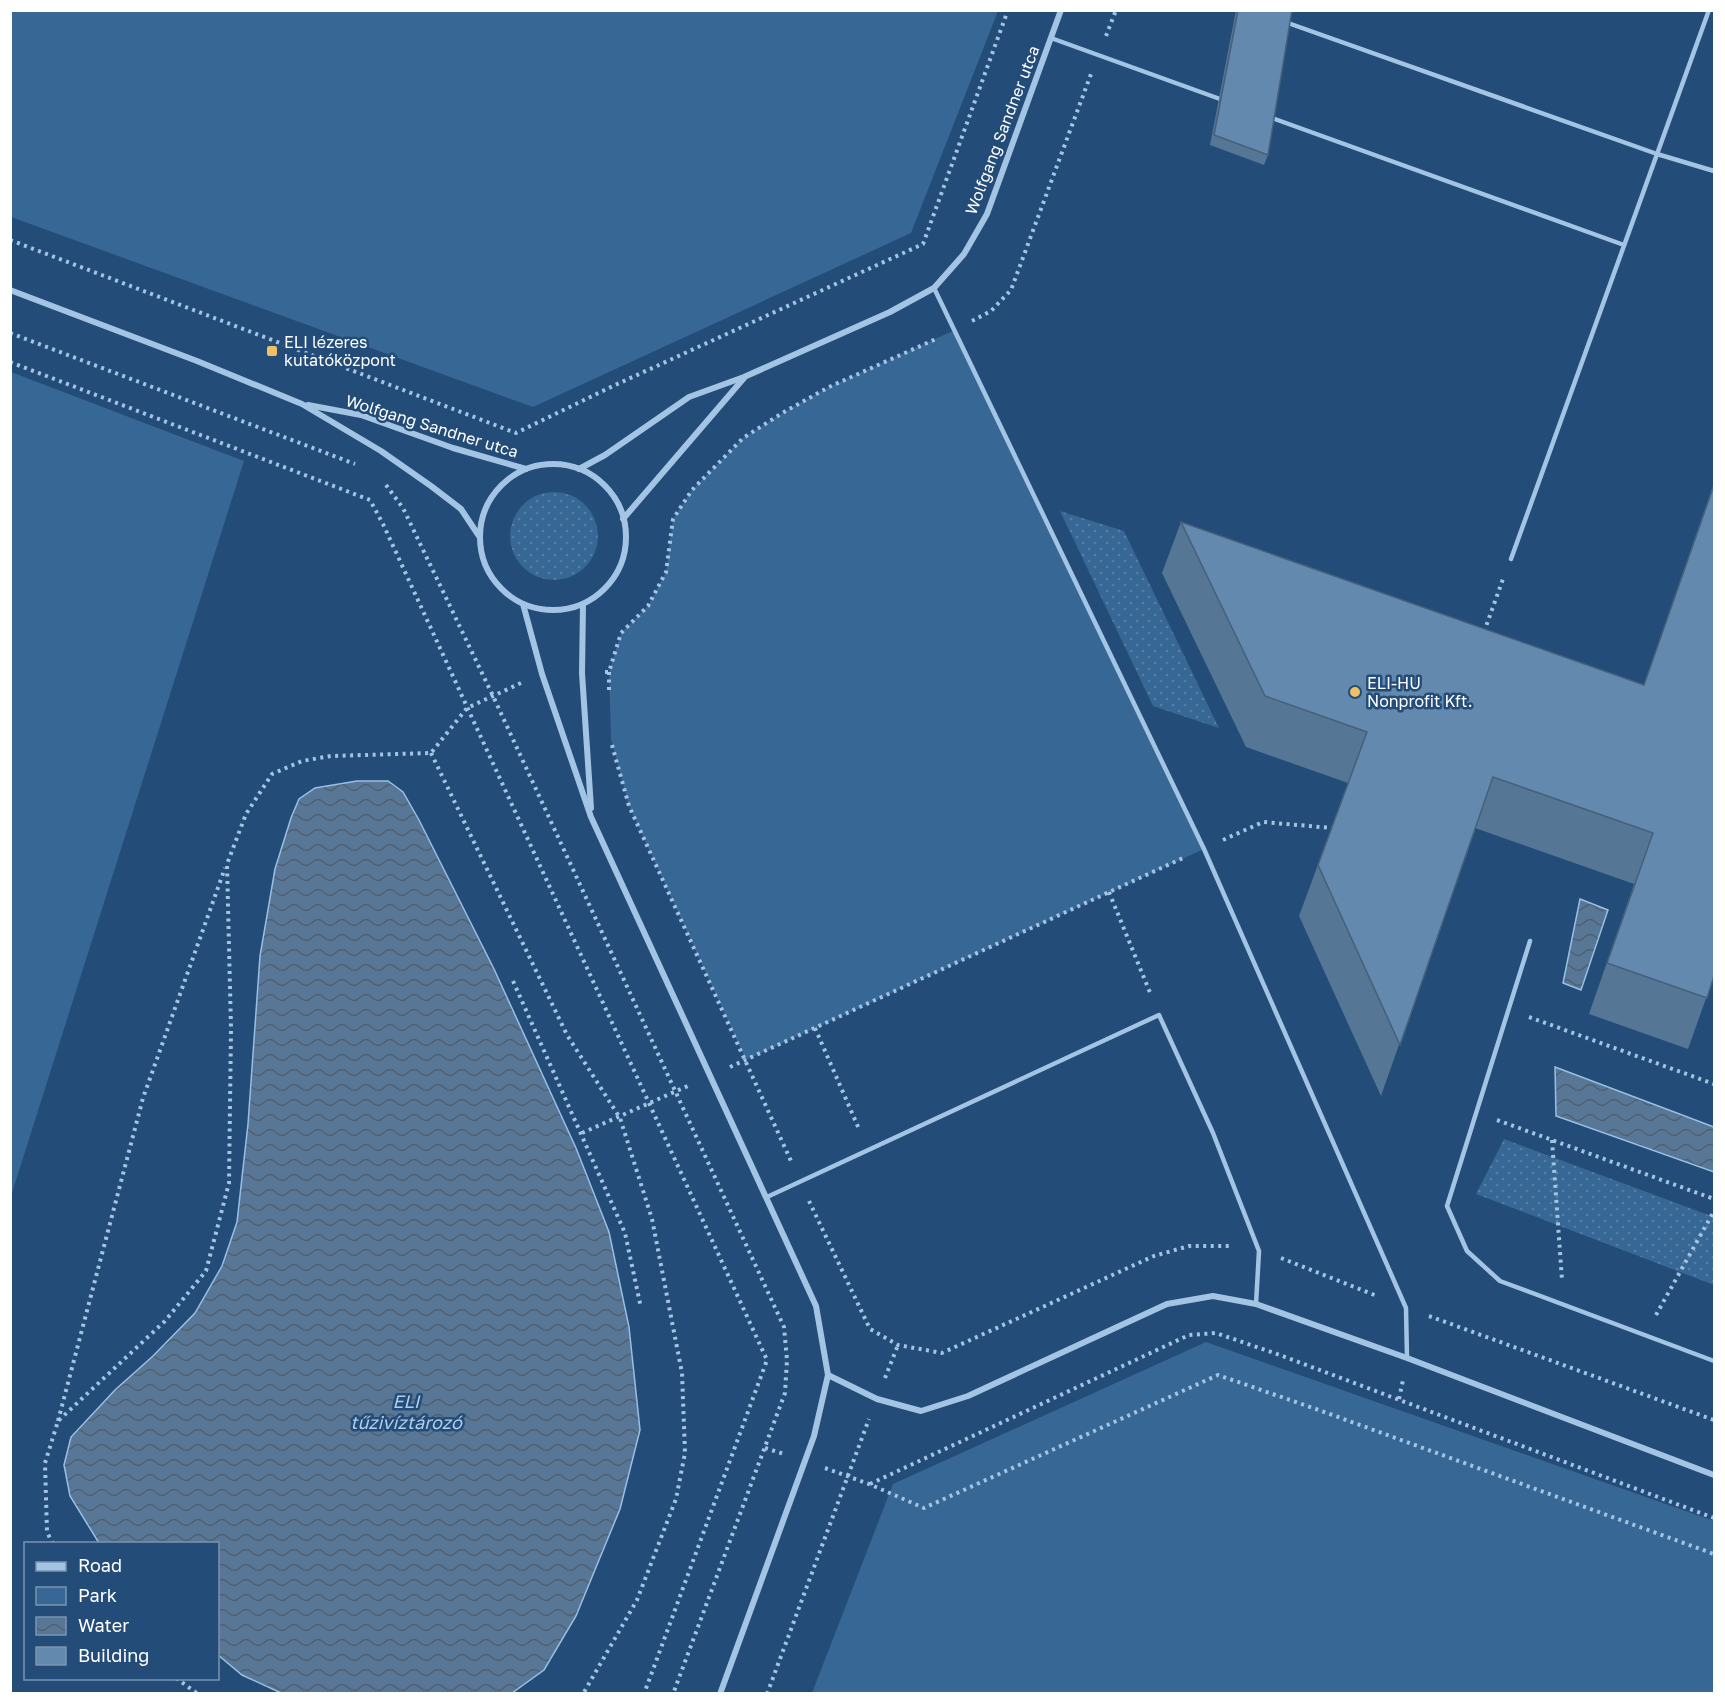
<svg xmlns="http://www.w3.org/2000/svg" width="1725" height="1704" viewBox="0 0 1725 1704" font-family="'Golos Text',sans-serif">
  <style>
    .green { fill: #376795 }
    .garden { fill: url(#garden-dots) }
    .water { fill: url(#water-waves); stroke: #98c0e5; stroke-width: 1.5 }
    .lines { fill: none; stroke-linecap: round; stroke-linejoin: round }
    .path { stroke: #a4c4e4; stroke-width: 4; stroke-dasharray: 3 4.5; stroke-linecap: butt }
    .lane { stroke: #a4c4e4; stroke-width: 4.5 }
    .street { stroke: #a4c4e4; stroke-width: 6 }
    .wall { fill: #567696 }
    .building { fill: #6489ae; stroke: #46607a; stroke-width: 1.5 }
    .poi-dot { fill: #eec068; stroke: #234c78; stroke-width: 2 }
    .labels { text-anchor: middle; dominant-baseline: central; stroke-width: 5; stroke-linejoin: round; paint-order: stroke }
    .street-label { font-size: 16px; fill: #fff; stroke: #234c78 }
    .poi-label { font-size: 16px; fill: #fff; stroke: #234c78; text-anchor: start }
    .water-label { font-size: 18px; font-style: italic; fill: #afceec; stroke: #234c78 }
  </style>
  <defs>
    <pattern id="garden-dots" width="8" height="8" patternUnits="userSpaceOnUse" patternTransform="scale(1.5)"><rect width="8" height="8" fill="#376795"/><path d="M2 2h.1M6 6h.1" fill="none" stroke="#557ea5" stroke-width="1.8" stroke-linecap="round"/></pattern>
    <pattern id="water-waves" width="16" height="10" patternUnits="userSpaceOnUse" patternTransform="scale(1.5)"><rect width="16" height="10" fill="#587797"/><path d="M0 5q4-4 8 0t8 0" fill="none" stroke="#515f6e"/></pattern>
  </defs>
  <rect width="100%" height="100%" fill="#234c78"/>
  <g class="green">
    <polygon points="10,11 11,10 998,11 911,233 533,407 11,217"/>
    <polygon points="955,330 1204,849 746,1060 629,806 611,739 609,672 621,633 648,606 666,572 673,519 692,490 743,438 784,412 829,387"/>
    <polygon points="11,372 244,461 11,1196"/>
    <polygon points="1206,1342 1714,1521 1714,1693 812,1693 893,1484"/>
  </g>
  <g class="garden">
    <circle cx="554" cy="536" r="44"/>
    <polygon points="1060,511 1124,531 1219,728 1153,706"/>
    <polygon points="1504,1139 1714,1217 1714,1285 1476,1194"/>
  </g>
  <g class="water">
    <polygon points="357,781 388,781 403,792 419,820 494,969 576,1148 609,1232 629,1327 640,1430 620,1509 576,1616 544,1670 512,1693 281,1693 242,1675 218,1655 218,1544 99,1543 70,1496 64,1465 71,1437 115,1390 153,1356 195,1313 222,1266 237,1222 248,1124 260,956 275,869 291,818 299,799 315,788"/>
    <polygon points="1580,899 1608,910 1581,990 1563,983"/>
    <polygon points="1555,1067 1714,1127 1714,1172 1556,1116"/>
  </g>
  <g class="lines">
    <g class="path">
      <polyline points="1106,36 1116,10"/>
      <polyline points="10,240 516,433 613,386 923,244 1008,10"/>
      <polyline points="972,321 991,311 1011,290 1091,74"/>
      <polyline points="10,333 355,464"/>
      <polyline points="10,362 370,500 383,524 767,1360 644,1694"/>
      <polyline points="386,485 403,508 493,696 784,1327 787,1360 785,1393 673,1694"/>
      <polyline points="1484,632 1503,579"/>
      <polyline points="605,672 609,672 621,633 648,606 666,572 673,519 692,490 743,438 784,412 829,387 936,339"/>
      <polyline points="609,672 609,692"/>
      <polyline points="612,745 629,806 791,1161"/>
      <polyline points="431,753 567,1035 620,1118 652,1219 682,1373 685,1453 676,1499 637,1600 583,1694"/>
      <polyline points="1223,840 1263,822 1332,828"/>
      <polyline points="1109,892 1151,995"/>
      <polyline points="513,981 625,1233 641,1308"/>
      <polyline points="1529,1017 1714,1084"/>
      <polyline points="815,1028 859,1129"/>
      <polyline points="730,1067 1183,858"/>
      <polyline points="1497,1120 1714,1199"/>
      <polyline points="582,1133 690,1085"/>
      <polyline points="1552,1140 1562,1280"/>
      <polyline points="809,1201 870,1329 898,1345 942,1353 1154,1256 1189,1246 1233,1246"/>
      <polyline points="1281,1258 1377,1296"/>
      <polyline points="1656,1315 1714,1211"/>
      <polyline points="1429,1316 1714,1420"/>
      <polyline points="885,1378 898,1345"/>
      <polyline points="1399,1399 1403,1380"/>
      <polyline points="58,1421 143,1098 225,868"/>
      <polyline points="765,1448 784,1454"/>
      <polyline points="825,1468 869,1484 924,1508 1218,1375 1316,1409 1714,1554"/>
      <polyline points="870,1484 1189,1335 1216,1333 1277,1354 1714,1518"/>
      <polyline points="53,1544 47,1532 45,1463 58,1421 165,1321 206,1271 229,1183 231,1029 227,864 246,814 272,774 302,761 331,756 431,753 467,708 521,683"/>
      <polyline points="176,1678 198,1694"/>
      <polyline points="767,1694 869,1419"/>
    </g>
    <g class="lane">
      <polyline points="1288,23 1657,154 1714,171"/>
      <polyline points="1051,38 1220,99"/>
      <polyline points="1272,118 1624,245"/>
      <polyline points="934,288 1204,849 1406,1308 1407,1358"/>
      <polyline points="1511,559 1709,10"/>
      <polyline points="1530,941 1447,1206 1467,1251 1500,1281 1714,1361"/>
      <polyline points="767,1197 1159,1015 1213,1133 1259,1251 1256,1304"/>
    </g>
    <g class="street">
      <polyline points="10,290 197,361 302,404 381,451 431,486 461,509 479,536"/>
      <polyline points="308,405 361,415 453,448 526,469"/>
      <circle cx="553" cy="537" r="73"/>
      <polyline points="579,469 605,455 689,397 744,377 890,312 934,288 964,254 987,214 1061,10"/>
      <polyline points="623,519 744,378"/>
      <polyline points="523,604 542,674 591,817 816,1306 828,1375 814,1436 720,1694"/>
      <polyline points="583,604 582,673 591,808"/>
      <polyline points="828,1375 877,1399 921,1411 968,1396 1167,1304 1213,1296 1256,1304 1407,1358 1714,1475"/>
    </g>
  </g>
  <g class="wall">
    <polygon points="1236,10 1292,10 1268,155 1264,165 1210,145"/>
    <polygon points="1714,483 1714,976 1688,1049 1589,1014 1634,884 1475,828 1381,1096 1299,916 1348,783 1246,747 1162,573 1181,522 1644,685"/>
  </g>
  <g class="building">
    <polygon points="1238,10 1292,10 1268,155 1214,135"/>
    <polygon points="1714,485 1714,976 1707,998 1607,963 1653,833 1493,777 1400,1045 1318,865 1367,732 1265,696 1181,522 1644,685"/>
  </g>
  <g class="poi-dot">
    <rect x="266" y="345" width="12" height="12" rx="3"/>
    <circle cx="1355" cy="692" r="6"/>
  </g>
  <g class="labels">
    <g class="street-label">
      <text transform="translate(1002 130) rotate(-69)">Wolfgang Sandner utca</text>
      <text transform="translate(432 426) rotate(17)">Wolfgang Sandner utca</text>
    </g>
    <g class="poi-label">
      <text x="284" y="342">ELI lézeres<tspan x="284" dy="18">kutatóközpont</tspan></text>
      <text x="1367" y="683">ELI-HU<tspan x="1367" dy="18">Nonprofit Kft.</tspan></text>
    </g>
    <g class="water-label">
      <text x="406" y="1401">ELI<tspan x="406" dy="21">tűzivíztározó</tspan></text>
    </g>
  </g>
  <rect width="1725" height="1704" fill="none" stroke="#ffffff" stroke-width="24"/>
  <rect x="24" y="1542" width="195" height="138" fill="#234c78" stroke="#7b94ae" stroke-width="1.5"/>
  <rect x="36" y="1562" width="30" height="9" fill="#a4c4e4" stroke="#7b94ae" stroke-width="1.5"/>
  <text x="78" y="1572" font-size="18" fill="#ffffff">Road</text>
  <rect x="36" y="1587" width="30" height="18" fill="#376795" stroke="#7b94ae" stroke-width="1.5"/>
  <text x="78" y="1602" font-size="18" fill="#ffffff">Park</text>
  <rect x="36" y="1617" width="30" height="18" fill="url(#water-waves)" stroke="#7b94ae" stroke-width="1.5"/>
  <text x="78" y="1632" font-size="18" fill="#ffffff">Water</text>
  <rect x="36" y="1647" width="30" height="18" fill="#6489ae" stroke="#7b94ae" stroke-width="1.5"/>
  <text x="78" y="1662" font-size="18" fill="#ffffff">Building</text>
</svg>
